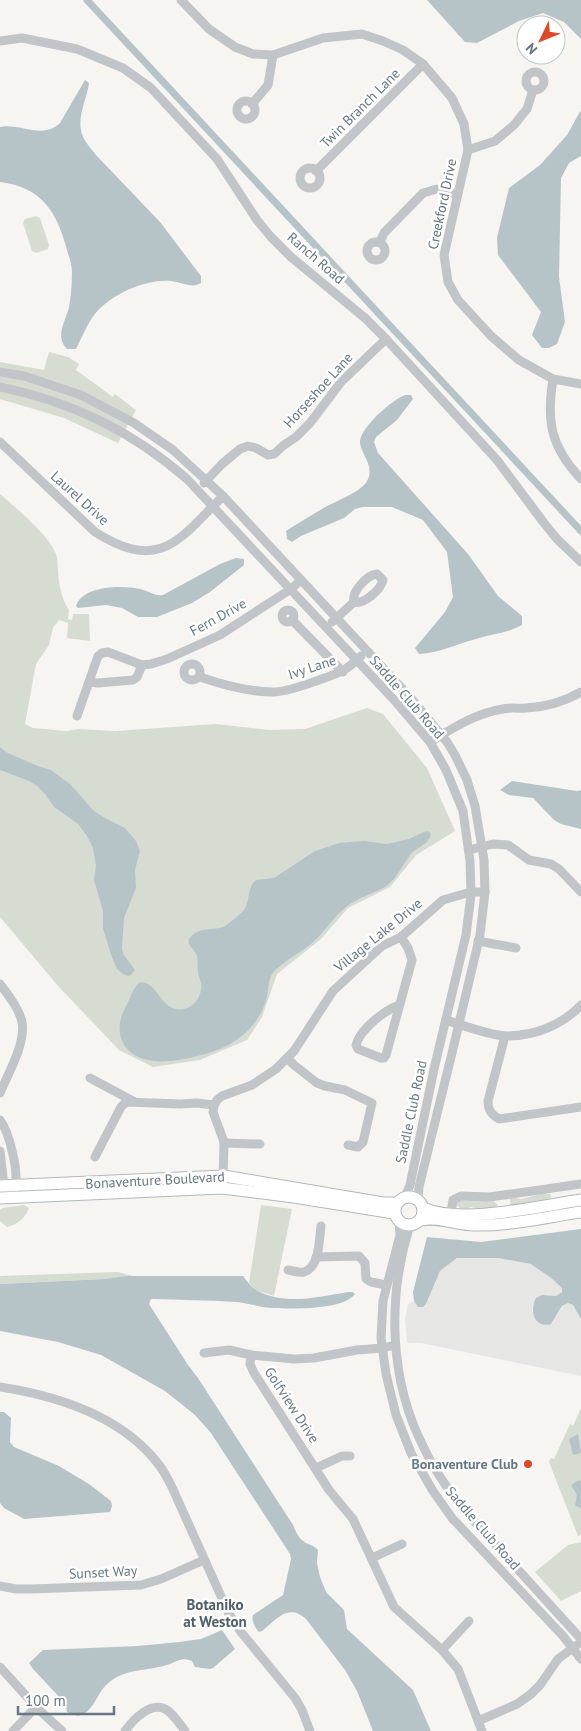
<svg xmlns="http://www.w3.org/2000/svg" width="581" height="1731" viewBox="0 0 581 1731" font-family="'PT Sans',sans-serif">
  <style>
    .built { fill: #e6e7e5 }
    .green { fill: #d7dcd3 }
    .water { fill: #b7c4c7 }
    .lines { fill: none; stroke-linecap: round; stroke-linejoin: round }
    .canal { stroke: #b7c4c7; stroke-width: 7 }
    .major-casing { stroke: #b2b7ba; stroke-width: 13 }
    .minor { stroke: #c1c5c8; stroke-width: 9 }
    .major { stroke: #fff; stroke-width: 11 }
    .poi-dot { fill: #df4928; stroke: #fff; stroke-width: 2 }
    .labels { text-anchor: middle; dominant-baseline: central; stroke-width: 5; stroke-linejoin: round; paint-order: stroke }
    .street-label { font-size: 14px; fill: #657782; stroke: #fff }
    .poi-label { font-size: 14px; font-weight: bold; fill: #657782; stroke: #fff; text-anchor: end }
    .neighbourhood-label { font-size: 15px; font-weight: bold; fill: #536068; stroke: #fff }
  </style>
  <rect width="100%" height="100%" fill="#f6f5f2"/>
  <polygon class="built" points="457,1258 498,1258 532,1264 551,1278 562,1288 562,1292 556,1296 553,1297 548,1295 533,1303 532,1311 551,1324 564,1304 568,1303 573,1305 581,1319 581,1376 421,1343 407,1343 405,1319 408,1304 414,1301 416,1305 426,1304 440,1271"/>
  <g class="green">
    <polygon points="36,216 40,218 49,245 48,249 36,253 32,251 23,223 25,219"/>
    <polygon points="49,352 68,357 79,364 76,370 113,397 115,394 136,410 118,443 64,418 0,399 0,362 44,370"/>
    <path d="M0,494C16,508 49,535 56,554C58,559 57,564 58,569C58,582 62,600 69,610L68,619L72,620L73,614H89L90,641L67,638L68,623L59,620L53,628L49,645L36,664L25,724L33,728L67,731L79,729L115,731L216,724L269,730L305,729L367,708L383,714L427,768L455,831L416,855L390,887L348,908L321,939L277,974L262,1017L247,1040L200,1060L153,1067L119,1050L58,986L0,917Z"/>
    <polygon points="544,1193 550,1194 552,1197 540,1203 522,1205 520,1203 518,1206 512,1206 510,1203 510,1197 521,1199"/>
    <polygon points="491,1199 498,1205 496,1207 481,1210 471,1207 468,1209 460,1208 456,1205 458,1201"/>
    <path d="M24,1205L29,1208C26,1217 17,1225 7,1227L0,1221V1210L3,1208Z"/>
    <polygon points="261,1205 292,1209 274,1296 255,1290 249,1283"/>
    <polygon points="118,1272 133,1276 104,1279 0,1284 0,1276"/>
    <polygon points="581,1408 581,1535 578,1536 549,1462 551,1458 554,1459 570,1424 573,1426"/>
    <polygon points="581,1542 581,1591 561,1601 535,1572 568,1545"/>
  </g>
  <g class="water">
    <polygon points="427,0 581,0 581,39 564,22 543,13 519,21 477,43 465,42"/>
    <path d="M85,80L89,83C87,98 78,115 81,130C82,139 90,147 95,154L160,222L201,276V283C193,289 181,282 171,281C146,278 106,296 92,318C86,327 81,339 76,349H67C54,336 66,321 69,307C71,296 72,283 72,272C72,265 69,257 67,250C57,212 42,187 0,182V127C21,123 42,140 60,123Z"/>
    <polygon points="581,110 581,156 569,163 561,178 559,277 565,322 557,344 549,348 542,348 532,335 541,312 498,255 497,238 509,188 540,165 567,135"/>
    <path d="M405,395H411L413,399L397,420L376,437L374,442L378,453L468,554L498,596L522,616V625C508,633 492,634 476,639C457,644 439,653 419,654L415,648L445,612L453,597L447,552L423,520L392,507H363L355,509L344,518L301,536L292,542L287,539L286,531C298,523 310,516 322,509C335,501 360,493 367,481C376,466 359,452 360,441C362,426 392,400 405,395Z"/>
    <path d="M236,558L244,559V565L210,592L192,603L157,617H138L122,608L106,605L78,608L76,606C83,585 122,585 140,589C149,591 154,596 163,595L220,564Z"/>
    <polygon points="0,747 6,752 35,765 51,770 70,784 94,811 105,818 125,828 136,841 140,851 135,870 136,888 124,918 122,948 123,954 135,970 131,975 128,976 123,974 117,969 111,955 103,928 103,911 94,880 96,865 93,848 87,836 78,824 54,807 45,794 37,786 29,781 0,770"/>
    <polygon points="512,781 577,791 581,790 581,829 561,824 554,820 533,798 509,795 500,790"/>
    <path d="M428,831L431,833C430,844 417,847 411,854C402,865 397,879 385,887C373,894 356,898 345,908C332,918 324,933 311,944C301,952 279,964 272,974C268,981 269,988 267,996C262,1020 244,1038 222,1048C204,1056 167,1065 148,1060C121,1054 113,1031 125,1008C131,998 131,990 140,982C158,983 160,1006 176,1009C192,1012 203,997 201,983C200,979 198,975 198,971C197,966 198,961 197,956C195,948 187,947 189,939C200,925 211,932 225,926C228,924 241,914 243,911C251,902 246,888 256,880L274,878L315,851L339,843L364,841L387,844L409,839L424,832Z"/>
    <path d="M581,1229V1319L573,1305L568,1303L562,1306L551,1324C534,1329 529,1310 536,1298L542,1295L556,1296L562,1292V1288L551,1278L531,1264L498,1258H457L440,1271L426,1304L423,1307H418L414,1301L413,1292L427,1237L481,1242Z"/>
    <path d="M127,1276H243C247,1281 251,1287 256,1290C284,1306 318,1297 348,1292H353L355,1294C344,1310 292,1309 274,1308C261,1308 249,1303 236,1302C208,1300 180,1300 151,1299L149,1304L188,1365L198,1378L293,1525C296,1532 299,1539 306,1543C311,1545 314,1546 318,1550L317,1563L320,1577L326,1592L344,1610L347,1629L413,1690L431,1731H373L357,1691L345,1670L306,1619C288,1603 277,1619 262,1631L259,1632C255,1628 251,1620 253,1615L283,1595L291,1559L290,1554L211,1433L195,1415L165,1391L101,1355L58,1342L0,1331V1284L104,1279Z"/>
    <polygon points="0,1412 4,1412 11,1418 10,1442 14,1447 59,1466 89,1484 111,1501 112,1506 110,1512 24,1519 4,1508 0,1503"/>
    <polygon points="578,1434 581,1453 573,1455 569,1439"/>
    <polygon points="579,1480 581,1482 581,1508 575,1506 577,1495 571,1485"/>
    <path d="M222,1630L235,1649L213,1668L210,1669L195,1667L192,1661C182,1657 178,1661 170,1664C148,1672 125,1667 106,1685C96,1695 94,1712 78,1716L67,1712L65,1703L33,1669L29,1663L43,1650L138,1646L179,1642L201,1639Z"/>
  </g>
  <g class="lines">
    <polyline class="canal" points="87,0 581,531"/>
    <defs>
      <g id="major">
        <polyline points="0,1186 224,1176 383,1203 397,1203"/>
        <circle cx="409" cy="1211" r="14"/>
        <polyline points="0,1198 222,1188 294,1197 394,1213"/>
        <path d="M423,1208C461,1225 540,1206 581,1200"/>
        <path d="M421,1220C439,1216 456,1225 474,1225C510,1226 546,1217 581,1212"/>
      </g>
    </defs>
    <use href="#major" class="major-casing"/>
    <g class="minor">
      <polyline points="181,0 209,29 235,47 253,54 273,55 323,38 362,34 383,41 403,50 423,64 452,98 464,124 468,150 444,255 448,282 458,300 491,336 519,360 553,379 581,384"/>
      <polyline points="0,41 22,38 77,49 123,68 151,88 217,159 257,220 271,237 291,257 365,318 386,339 497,460 544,523 557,539 581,562"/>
      <circle cx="535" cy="81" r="9"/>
      <circle cx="246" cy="110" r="9"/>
      <polyline points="252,104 268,85 273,55"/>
      <polyline points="468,150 495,141 514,125 527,109 533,90"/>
      <circle cx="310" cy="178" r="10"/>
      <polyline points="316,171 423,64"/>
      <circle cx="376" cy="251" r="9"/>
      <polyline points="380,242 384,233 423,193 437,189 457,195"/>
      <polyline points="0,372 24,376 81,395 134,423 173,450 223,496 411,698 447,742 455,755 467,780 475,806 484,860 485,892 480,935 452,1053 419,1187 418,1200"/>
      <path d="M553,379C546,422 551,447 581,479"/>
      <path d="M0,387C72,402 132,431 187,479L396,702L430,742L446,770L463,811L470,861L471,895L466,935L434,1069L410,1185L405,1197"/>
      <path d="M0,442L95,532C160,573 179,540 223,496"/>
      <polyline points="204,483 222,464 240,449 248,446 256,448 268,455 274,454 284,445 296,437 310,423 341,382 386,339"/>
      <path d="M377,574L383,580C381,589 364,605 354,602C351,592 367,575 377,574Z"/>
      <circle cx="288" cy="616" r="6"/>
      <polyline points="292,620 343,672"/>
      <polyline points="332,622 354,602"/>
      <circle cx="192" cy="672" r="8"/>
      <path d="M200,677C223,685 249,692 274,692C290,691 305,685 319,680C339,673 346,671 361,656"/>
      <polyline points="89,682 98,683 133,680 137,677 142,665"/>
      <polyline points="77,716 98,656 102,653 108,652 142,665 151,664 167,659 220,635 291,589 301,580"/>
      <path d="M430,742C453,728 476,713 503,709C511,707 519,709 526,708C546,707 564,702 581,692"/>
      <polyline points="469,850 493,844 508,845 529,860 551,864 559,869 581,892"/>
      <polyline points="478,941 516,948"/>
      <path d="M0,984C8,995 19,1008 22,1022C26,1043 8,1074 0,1093"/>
      <path d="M399,1005C384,1011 360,1029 356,1045L358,1049L381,1058H384L386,1055L412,960L408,948L401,937"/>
      <path d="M446,1020C461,1025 492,1036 507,1036C535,1036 562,1025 581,1005"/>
      <path d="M505,1036L488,1101C488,1110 491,1114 499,1119L581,1107"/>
      <polyline points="287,1058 294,1065 317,1083 325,1086 345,1090 372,1103 363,1142 358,1147 348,1145"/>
      <polyline points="90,1078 133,1101"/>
      <path d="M0,1120C9,1132 19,1171 15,1187C14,1190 11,1194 9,1198L4,1186L0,1151"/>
      <polyline points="224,1143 260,1144"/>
      <polyline points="95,1157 121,1107 126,1102 180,1104 197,1103 214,1105"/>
      <polyline points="223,1181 224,1142 213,1112 214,1106 217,1100 222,1096 252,1085 276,1069 294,1051 333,991 382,946 401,937 443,900 471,892 485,892"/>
      <polyline points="451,1213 453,1200 461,1196 490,1197 581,1184"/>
      <polyline points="399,1222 400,1235 383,1301 381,1338 386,1374 396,1415 411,1453 433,1491 452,1518 563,1636 581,1659"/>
      <path d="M410,1225C387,1298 389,1380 424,1448C434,1470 449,1490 463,1509L581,1639"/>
      <polyline points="316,1257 359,1256 365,1263 366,1279 371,1282 386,1285"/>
      <path d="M288,1270C293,1271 299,1273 304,1272C320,1267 319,1239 321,1226"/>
      <polyline points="204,1353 229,1350 251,1355 294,1359 314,1358 357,1350 383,1348 395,1345"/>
      <polyline points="251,1355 250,1364 254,1373 329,1490 353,1519 394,1607 442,1650 458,1669 482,1731"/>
      <path d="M0,1387C58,1396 122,1416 159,1465C164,1471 167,1478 171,1485L229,1614L241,1632L295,1698L302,1710L310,1731"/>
      <polyline points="316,1468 342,1456 350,1456"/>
      <polyline points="372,1558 402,1544"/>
      <polyline points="0,1586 16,1589 31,1589 141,1585 161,1579 204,1560"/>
      <polyline points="442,1650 469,1621"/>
      <polyline points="0,1667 38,1709 62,1731"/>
      <polyline points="478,1721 517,1704 531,1694 540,1685 558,1659 577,1645"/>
      <polyline points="13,1731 36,1707"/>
      <path d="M125,1731C133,1720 151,1700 167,1710C174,1715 180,1724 185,1731"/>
    </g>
    <use href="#major" class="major"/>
  </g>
  <circle class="poi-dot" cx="528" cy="1464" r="5"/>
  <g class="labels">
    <g class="street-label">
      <text transform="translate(360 108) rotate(-45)">Twin Branch Lane</text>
      <text transform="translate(442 204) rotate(-78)">Creekford Drive</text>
      <text transform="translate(316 258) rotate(41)">Ranch Road</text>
      <text transform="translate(318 390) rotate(-48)">Horseshoe Lane</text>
      <text transform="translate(80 498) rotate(42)">Laurel Drive</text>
      <text transform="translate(218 617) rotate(-29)">Fern Drive</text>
      <text transform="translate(312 667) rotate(-18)">Ivy Lane</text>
      <text transform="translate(407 697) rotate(49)">Saddle Club Road</text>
      <text transform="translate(378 935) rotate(-39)">Village Lake Drive</text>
      <text transform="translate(411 1112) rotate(-78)">Saddle Club Road</text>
      <text transform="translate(155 1180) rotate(-3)">Bonaventure Boulevard</text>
      <text transform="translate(292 1405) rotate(57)">Golfview Drive</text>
      <text transform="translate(483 1528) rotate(49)">Saddle Club Road</text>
      <text transform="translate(103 1572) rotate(-3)">Sunset Way</text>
    </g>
    <g class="poi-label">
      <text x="518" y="1464">Bonaventure Club</text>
    </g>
    <g class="neighbourhood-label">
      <text x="215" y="1604">Botaniko<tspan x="215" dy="17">at Weston</tspan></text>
    </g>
  </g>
  <g transform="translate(541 40) rotate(227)"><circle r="24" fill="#ffffff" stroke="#c1c9cd"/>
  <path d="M0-4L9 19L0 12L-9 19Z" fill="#df4928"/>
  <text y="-8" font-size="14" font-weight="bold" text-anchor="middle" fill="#657782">N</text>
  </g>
  <path d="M18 1706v8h96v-8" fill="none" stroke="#657782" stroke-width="2.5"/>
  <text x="25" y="1706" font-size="15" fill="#657782" stroke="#ffffff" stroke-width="4" paint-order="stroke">100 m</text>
</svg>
